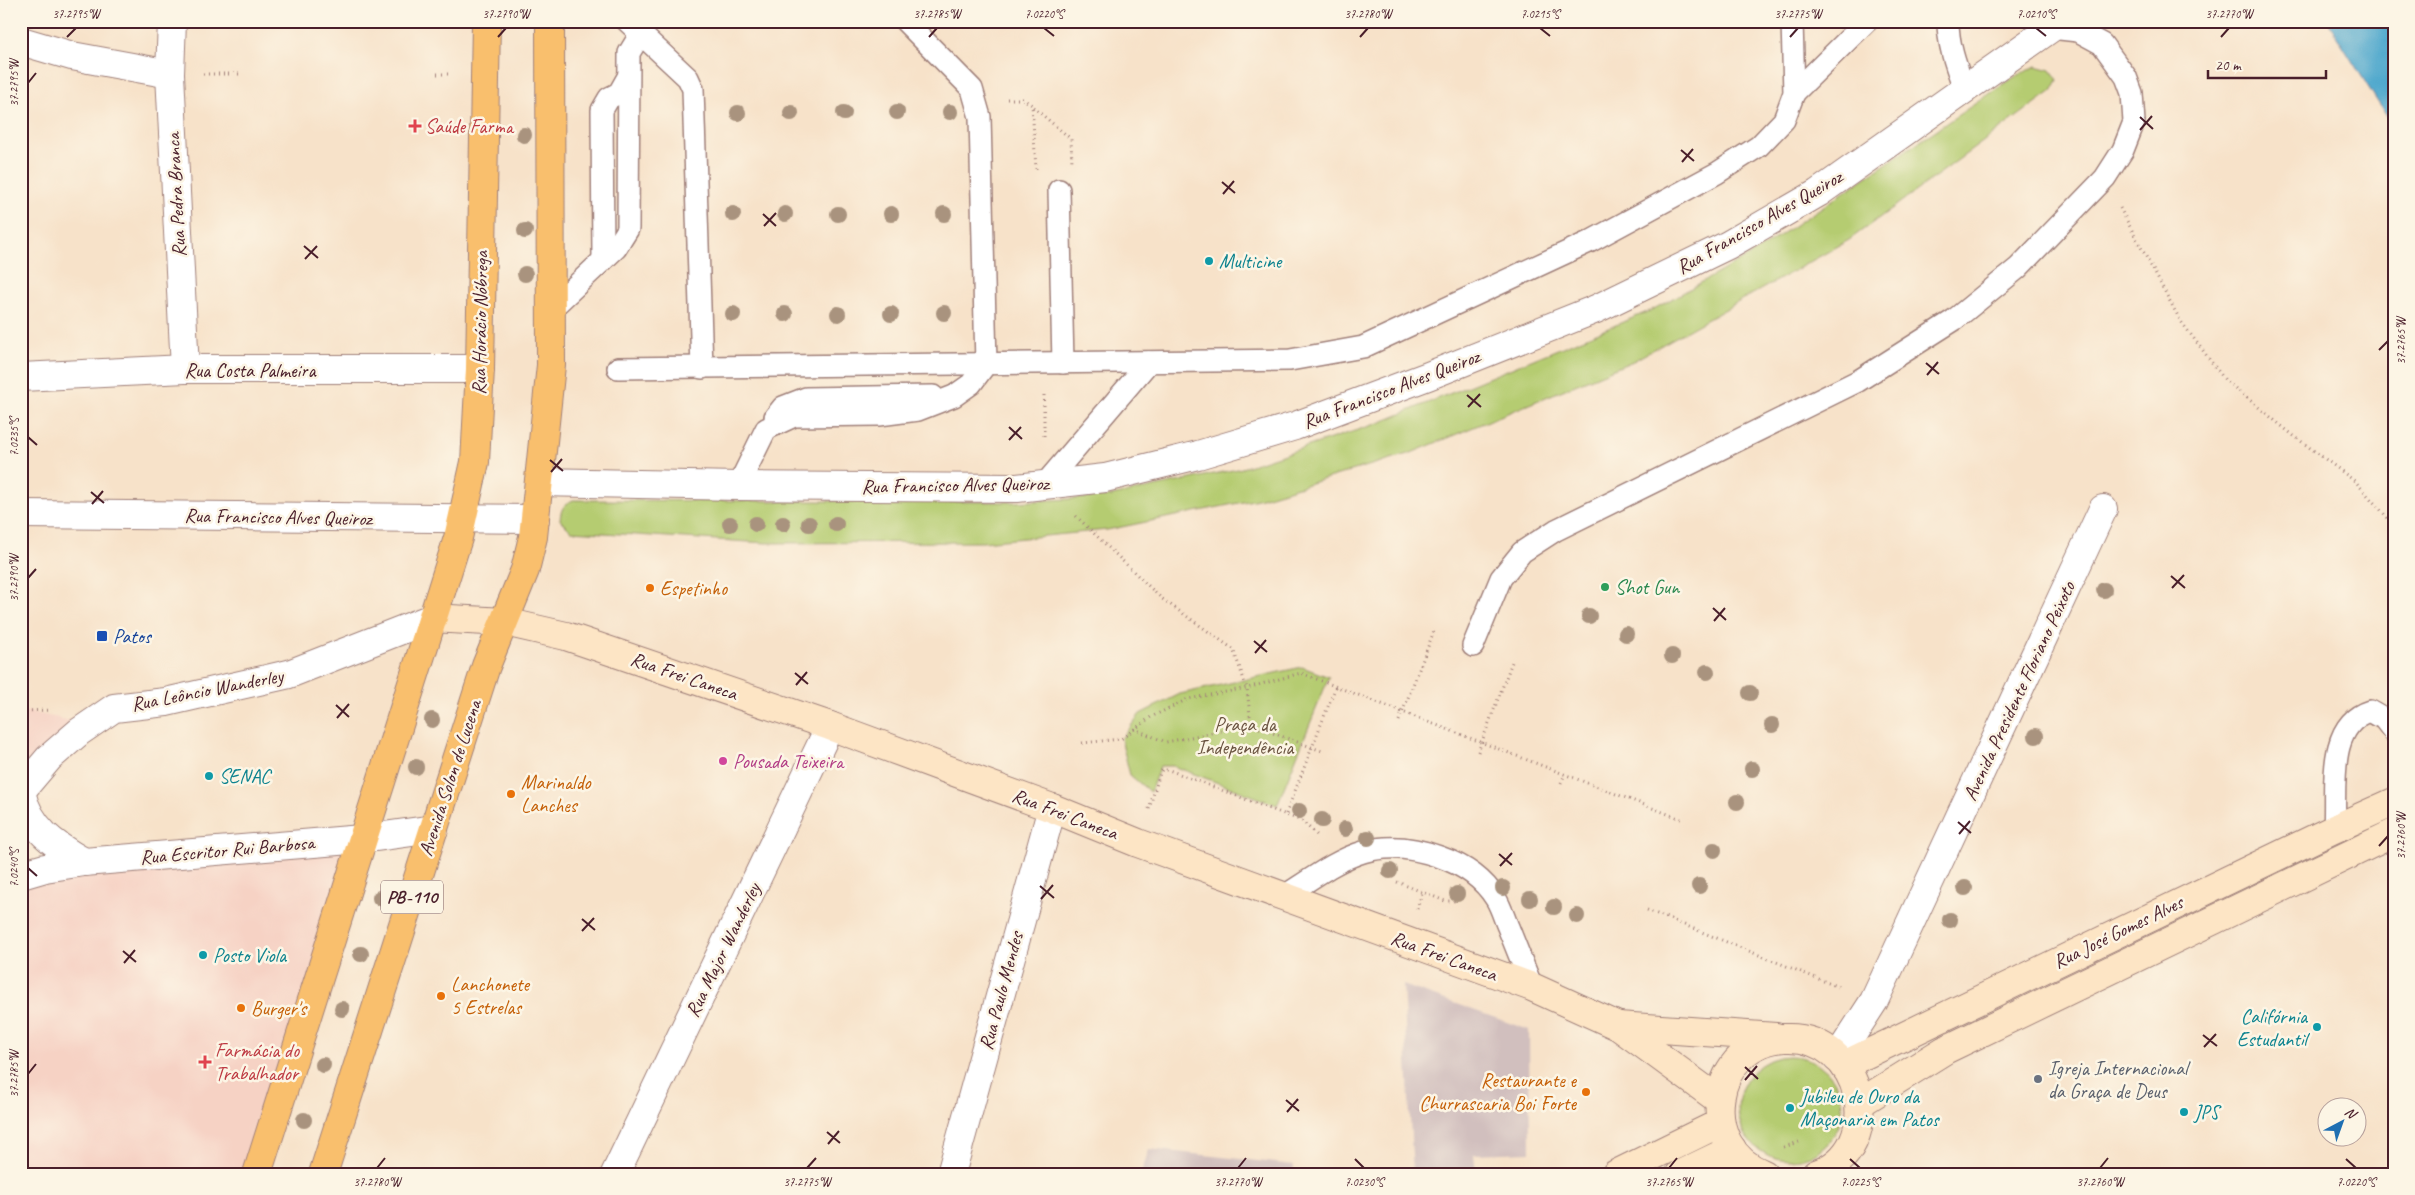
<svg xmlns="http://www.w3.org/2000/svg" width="2415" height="1195" viewBox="0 0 2415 1195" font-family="Caveat,sans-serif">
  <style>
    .built { fill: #f6d2c4 }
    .industrial { fill: #d1bfbe }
    .green { fill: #b5cc71; stroke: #80764e }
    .water { fill: #4fa8cd; stroke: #4c647c }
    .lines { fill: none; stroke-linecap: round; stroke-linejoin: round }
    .lane-casing { stroke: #a0807a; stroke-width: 24 }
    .street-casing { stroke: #a0807a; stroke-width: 30 }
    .secondary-casing { stroke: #a0807a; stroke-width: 30 }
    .primary-casing { stroke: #a0807a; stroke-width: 30 }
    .path { stroke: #a0807a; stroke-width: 3; stroke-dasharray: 1 4; stroke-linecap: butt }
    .lane { stroke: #fff; stroke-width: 21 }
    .street { stroke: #fff; stroke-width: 28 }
    .secondary { stroke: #fde5c5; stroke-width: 28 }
    .primary { stroke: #f9bf6d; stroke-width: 28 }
    .tree { fill: #a9937e }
    .ticks { fill: none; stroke: #4a1f2b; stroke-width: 2 }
    .health-dot { fill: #e0444e; stroke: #fcf5e5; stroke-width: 2 }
    .culture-dot { fill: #0f9aa8; stroke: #fcf5e5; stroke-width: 2 }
    .leisure-dot { fill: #2e9e5b; stroke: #fcf5e5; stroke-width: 2 }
    .food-dot { fill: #e8710a; stroke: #fcf5e5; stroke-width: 2 }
    .transit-dot { fill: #1a4fb4; stroke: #fcf5e5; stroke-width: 2 }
    .hotel-dot { fill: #d1479c; stroke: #fcf5e5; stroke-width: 2 }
    .worship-dot { fill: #6b7280; stroke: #fcf5e5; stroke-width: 2 }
    .labels { text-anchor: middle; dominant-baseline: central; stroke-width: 5; stroke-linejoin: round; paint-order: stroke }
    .shield { fill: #fcf5e5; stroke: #7f5f63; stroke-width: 1 }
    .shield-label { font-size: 19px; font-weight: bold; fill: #4a1f2b }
    .health-label { font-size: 20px; fill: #be3a42; stroke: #fcf5e5; text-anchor: start }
    .street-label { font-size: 20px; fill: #4a1f2b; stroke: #fcf5e5 }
    .culture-label { font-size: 20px; fill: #0d838f; stroke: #fcf5e5; text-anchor: start }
    .leisure-label { font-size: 20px; fill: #27864d; stroke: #fcf5e5; text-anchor: start }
    .food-label { font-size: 20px; fill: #c56008; stroke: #fcf5e5; text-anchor: start }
    .transit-label { font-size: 20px; fill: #164399; stroke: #fcf5e5; text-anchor: start }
    .park-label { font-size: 20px; fill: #6a5340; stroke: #fcf5e5 }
    .hotel-label { font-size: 20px; fill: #b23c85; stroke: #fcf5e5; text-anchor: start }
    .worship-label { font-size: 20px; fill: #5b616d; stroke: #fcf5e5; text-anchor: start }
    .neatline { fill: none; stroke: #4a1f2b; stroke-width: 2 }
    .ticks-label { font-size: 12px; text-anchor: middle; fill: #4a1f2b }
  </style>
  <rect width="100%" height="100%" fill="#fcf5e5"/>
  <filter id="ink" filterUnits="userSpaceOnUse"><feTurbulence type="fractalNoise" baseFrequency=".02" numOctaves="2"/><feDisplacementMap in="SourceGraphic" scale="10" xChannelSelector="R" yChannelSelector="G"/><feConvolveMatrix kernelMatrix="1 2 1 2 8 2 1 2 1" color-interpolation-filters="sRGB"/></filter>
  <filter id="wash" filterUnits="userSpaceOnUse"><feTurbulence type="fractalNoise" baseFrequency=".0096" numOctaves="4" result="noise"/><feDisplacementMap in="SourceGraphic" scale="20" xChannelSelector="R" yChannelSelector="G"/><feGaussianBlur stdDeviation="1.12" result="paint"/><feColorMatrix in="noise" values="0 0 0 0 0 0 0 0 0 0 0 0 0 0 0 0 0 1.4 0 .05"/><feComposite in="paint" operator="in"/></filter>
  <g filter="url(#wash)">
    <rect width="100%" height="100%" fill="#f7e2c9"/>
    <g class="built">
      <polygon points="21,710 86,724 21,811"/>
      <polygon points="362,839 262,1174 21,1174 21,870"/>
    </g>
    <g class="industrial">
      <polygon points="1403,985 1529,1030 1530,1152 1474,1154 1476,1174 1413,1174"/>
      <polygon points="1149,1149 1294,1165 1293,1174 1141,1174"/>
    </g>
    <g class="green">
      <path d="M2036,66L2051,70L2058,80L2052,91L1849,240L1633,361L1411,453L1258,499L1107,530L983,542L766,543L571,531L560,520C561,509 563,505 573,500L1014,502L1107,497L1242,468L1379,423L1652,310L1754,253L2013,78Z"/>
      <polygon points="1302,667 1329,677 1277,805 1173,766 1160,766 1150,792 1130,775 1121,739 1140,714 1180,694"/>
      <circle cx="1790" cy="1108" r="52"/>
    </g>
    <polygon class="water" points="2327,21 2394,21 2394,128"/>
  </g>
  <g filter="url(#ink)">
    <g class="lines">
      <defs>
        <g id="lane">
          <polyline points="627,21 688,78 693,89 702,368"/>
          <path d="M1948,21C1948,45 1956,66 1964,88"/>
          <polyline points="1794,93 1867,21"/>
          <polyline points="1059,190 1063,363"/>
          <polyline points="603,260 602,110 609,98 619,93 628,77"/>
          <polyline points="551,309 616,248 628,229 629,53 640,35"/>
          <polyline points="618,368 1290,360 1363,347 1591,241 1717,173 1759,146 1784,120 1794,93 1792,21"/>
          <polyline points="775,417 783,407 806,398 933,396"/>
          <polyline points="1044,485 1149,362"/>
          <polyline points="738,486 766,429 794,416 879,415 918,410 954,396 971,384 986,364 980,117 972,89 905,21"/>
          <polyline points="1473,646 1501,578 1522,552 1556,530 1858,381 1954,320 2018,268 2105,178 2123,150 2134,122 2132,93 2126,77 2102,44 2078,31 2051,28 2051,21"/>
          <path d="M2334,829C2337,791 2325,725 2370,711L2384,719L2394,732"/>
          <path d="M1283,897C1339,861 1371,832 1440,857C1463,865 1483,878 1496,899C1501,907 1504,918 1508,927C1516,947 1524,967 1532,987"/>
        </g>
        <g id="street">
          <polyline points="172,21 170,74 185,369"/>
          <polyline points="21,41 72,56 170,74"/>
          <polyline points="21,377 185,369 480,369"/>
          <polyline points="539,482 738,486 1017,488 1105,478 1198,455 1295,426 1428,376 1596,309 1728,245 1818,193 2051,28"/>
          <polyline points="21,514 535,519"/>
          <polyline points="21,791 49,758 79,732 114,708 166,702 289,674 432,618"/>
          <path d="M21,792C29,828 54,845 84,862"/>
          <polyline points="21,875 45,868 84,862 362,839 434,829"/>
          <polyline points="1837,1058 1874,1001 2103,509"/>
          <polyline points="615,1174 830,726"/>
          <polyline points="951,1174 1052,808"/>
        </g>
        <g id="secondary">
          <polyline points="432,618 505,622 566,636 830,726 1052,808 1138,843 1532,987 1618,1026 1719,1100"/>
          <polyline points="1618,1026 1776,1037"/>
          <polyline points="1844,1065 2334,829 2394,802"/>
          <polyline points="1860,1103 1945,1050 2394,833"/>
          <polyline points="1616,1174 1720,1123"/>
          <polyline points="1680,1174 1732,1149"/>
          <path d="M1764,1174C1695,1148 1710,1042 1785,1038C1864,1034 1889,1149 1816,1174"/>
        </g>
        <g id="primary">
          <polyline points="257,1174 458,538 475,462 480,369 486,21"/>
          <polyline points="323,1174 486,666 525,570 533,537 551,365 550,21"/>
        </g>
      </defs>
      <use href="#lane" class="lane-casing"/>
      <use href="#street" class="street-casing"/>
      <use href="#secondary" class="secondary-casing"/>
      <use href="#primary" class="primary-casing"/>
      <g class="path">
        <polyline points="203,74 243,74"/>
        <polyline points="437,74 451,74"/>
        <polyline points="1007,99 1023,99 1032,105 1036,169"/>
        <polyline points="1033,107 1071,139 1072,163"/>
        <polyline points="2120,208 2180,320 2225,380 2294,436 2356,482 2394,525"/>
        <polyline points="1044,395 1044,436"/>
        <polyline points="1076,516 1161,598 1233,649 1247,688 1251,725"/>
        <polyline points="21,711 51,710"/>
        <polyline points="1399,721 1434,631"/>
        <polyline points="1134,729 1166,742 1251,725 1322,751"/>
        <polyline points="1082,743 1121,739 1151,717 1188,699 1247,688 1301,673 1681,819"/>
        <polyline points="1478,752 1512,662"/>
        <polyline points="1561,783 1565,774"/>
        <polyline points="1149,809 1160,773 1162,770 1169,770 1302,821 1319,837"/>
        <polyline points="1286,814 1336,686"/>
        <polyline points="1397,882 1445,901 1455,901"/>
        <polyline points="1417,909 1422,893"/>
        <polyline points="1647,910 1841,988"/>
        <polyline points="1784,1147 1799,1142"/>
      </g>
      <use href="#lane" class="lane"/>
      <use href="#street" class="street"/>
      <use href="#secondary" class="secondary"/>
      <use href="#primary" class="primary"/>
    </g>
    <g class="tree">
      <circle cx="897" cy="112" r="8"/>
      <circle cx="950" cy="112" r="8"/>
      <circle cx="738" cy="113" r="8"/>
      <circle cx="791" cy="113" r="8"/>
      <circle cx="844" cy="113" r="8"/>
      <circle cx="524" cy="135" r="8"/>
      <circle cx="733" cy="214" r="8"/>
      <circle cx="785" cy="214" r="8"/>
      <circle cx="838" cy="214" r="8"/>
      <circle cx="891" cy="214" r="8"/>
      <circle cx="944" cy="214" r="8"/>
      <circle cx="525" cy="231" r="8"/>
      <circle cx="525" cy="274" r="8"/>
      <circle cx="944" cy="313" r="8"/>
      <circle cx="733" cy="314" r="8"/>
      <circle cx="785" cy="314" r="8"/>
      <circle cx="838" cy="314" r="8"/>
      <circle cx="891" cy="314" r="8"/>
      <circle cx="730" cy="524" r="8"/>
      <circle cx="756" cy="524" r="8"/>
      <circle cx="783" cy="524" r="8"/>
      <circle cx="809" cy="524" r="8"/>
      <circle cx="836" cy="524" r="8"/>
      <circle cx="2104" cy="590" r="8"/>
      <circle cx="1589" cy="616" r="8"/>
      <circle cx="1626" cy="634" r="8"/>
      <circle cx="1672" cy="656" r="8"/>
      <circle cx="1707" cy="672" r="8"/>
      <circle cx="1750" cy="693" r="8"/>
      <circle cx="432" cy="720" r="8"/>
      <circle cx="1772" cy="725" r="8"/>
      <circle cx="2036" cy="736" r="8"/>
      <circle cx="416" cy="767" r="8"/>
      <circle cx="1752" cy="769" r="8"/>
      <circle cx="1737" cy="802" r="8"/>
      <circle cx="1299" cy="811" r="8"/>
      <circle cx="1322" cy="820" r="8"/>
      <circle cx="1345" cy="829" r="8"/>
      <circle cx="1368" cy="838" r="8"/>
      <circle cx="1714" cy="850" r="8"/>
      <circle cx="1390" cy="871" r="8"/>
      <circle cx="1699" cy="886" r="8"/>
      <circle cx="1503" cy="888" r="8"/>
      <circle cx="1965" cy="888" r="8"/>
      <circle cx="1457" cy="894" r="8"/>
      <circle cx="380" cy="898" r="8"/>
      <circle cx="1530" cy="899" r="8"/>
      <circle cx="1554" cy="907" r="8"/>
      <circle cx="1577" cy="916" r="8"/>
      <circle cx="1950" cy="920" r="8"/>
      <circle cx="361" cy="954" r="8"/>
      <circle cx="342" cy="1009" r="8"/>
      <circle cx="323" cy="1065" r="8"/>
      <circle cx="304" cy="1120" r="8"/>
    </g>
  </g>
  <path class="ticks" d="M1044,28L1054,36M1540,28L1550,36M2036,28L2046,36M67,37L76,28M498,37L506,28M929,37L937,28M1360,37L1368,28M1790,37L1798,28M2221,37L2229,28M28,83L36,73M2140,117L2153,129M2140,130L2152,116M1681,150L1694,161M1682,162L1693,149M1222,182L1235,193M1223,194L1234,181M763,214L776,226M764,226L776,213M304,246L318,258M305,259L317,246M2379,350L2388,341M1926,363L1939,374M1927,375L1938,362M1467,395L1481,407M1468,407L1480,394M1009,427L1022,439M28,437L37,445M1009,440L1021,427M550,460L563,471M551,472L562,459M91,492L104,503M92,504L103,491M2171,576L2185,588M28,578L36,569M2172,588L2184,575M1713,608L1726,620M1714,621L1725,608M1254,641L1267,652M1255,653L1266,640M795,673L808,684M796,685L807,672M336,705L349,717M337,718L349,704M1958,822L1971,833M1959,834L1970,821M2379,846L2388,836M1499,854L1512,865M1500,866L1512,853M28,868L37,876M1040,886L1054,898M1041,899L1053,885M582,919L595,930M582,931L594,918M123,951L136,962M124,963L135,950M2203,1035L2217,1046M2204,1047L2216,1034M1745,1067L1758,1079M28,1074L36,1064M1745,1080L1757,1066M1286,1100L1299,1111M1287,1112L1298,1099M827,1132L840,1143M828,1144L839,1131M1355,1159L1364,1168M1850,1159L1860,1168M2346,1159L2356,1168M377,1168L385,1158M807,1168L816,1158M1238,1168L1246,1158M1669,1168L1677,1158M2100,1168L2108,1158"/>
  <g class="health-dot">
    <path d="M412.5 118.5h5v5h5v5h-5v5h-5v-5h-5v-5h5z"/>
    <path d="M202.5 1054.5h5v5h5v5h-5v5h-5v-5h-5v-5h5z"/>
  </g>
  <g class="culture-dot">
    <circle cx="1209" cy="261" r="5"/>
    <circle cx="209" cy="776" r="5"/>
    <circle cx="203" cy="955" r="5"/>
    <circle cx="2317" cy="1027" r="5"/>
    <circle cx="1790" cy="1108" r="5"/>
    <circle cx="2184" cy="1112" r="5"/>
  </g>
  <circle class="leisure-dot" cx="1605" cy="587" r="5"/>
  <g class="food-dot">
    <circle cx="650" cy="588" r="5"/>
    <circle cx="511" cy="794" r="5"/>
    <circle cx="441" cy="996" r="5"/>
    <circle cx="241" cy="1008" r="5"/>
    <circle cx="1586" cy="1092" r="5"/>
  </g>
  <rect class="transit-dot" x="96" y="630" width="12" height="12" rx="2.5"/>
  <circle class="hotel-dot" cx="723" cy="761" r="5"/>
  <circle class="worship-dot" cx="2038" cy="1079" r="5"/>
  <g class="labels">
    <rect class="shield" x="381" y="880.5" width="62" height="33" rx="4"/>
    <g class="shield-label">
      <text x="412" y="897">PB-110</text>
    </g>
    <g class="health-label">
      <text x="425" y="126">Saúde Farma</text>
      <text x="215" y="1050">Farmácia do<tspan x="215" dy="23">Trabalhador</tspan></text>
    </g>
    <g class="street-label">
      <text transform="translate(176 195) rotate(-93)">Rua Pedra Branca</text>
      <text transform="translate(1759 222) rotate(-30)">Rua Francisco Alves Queiroz</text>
      <text transform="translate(480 323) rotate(-89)">Rua Horácio Nóbrega</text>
      <text x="250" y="370">Rua Costa Palmeira</text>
      <text transform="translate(1391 389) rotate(-21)">Rua Francisco Alves Queiroz</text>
      <text transform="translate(955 485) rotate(-1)">Rua Francisco Alves Queiroz</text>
      <text transform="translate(278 517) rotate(1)">Rua Francisco Alves Queiroz</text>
      <text transform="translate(684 676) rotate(19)">Rua Frei Caneca</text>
      <text transform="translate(207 690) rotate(-11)">Rua Leôncio Wanderley</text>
      <text transform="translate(2019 691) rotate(-65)">Avenida Presidente Floriano Peixoto</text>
      <text transform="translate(450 778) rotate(-72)">Avenida Solon de Lucena</text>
      <text transform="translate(1065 814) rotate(21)">Rua Frei Caneca</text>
      <text transform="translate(227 850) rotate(-5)">Rua Escritor Rui Barbosa</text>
      <text transform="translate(2118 932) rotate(-26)">Rua José Gomes Alves</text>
      <text transform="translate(723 950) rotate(-64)">Rua Major Wanderley</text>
      <text transform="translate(1444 956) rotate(20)">Rua Frei Caneca</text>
      <text transform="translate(1001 991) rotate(-75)">Rua Paulo Mendes</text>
    </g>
    <g class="culture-label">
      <text x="1219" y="261">Multicine</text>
      <text x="219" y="776">SENAC</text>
      <text x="213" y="955">Posto Viola</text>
      <text x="2307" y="1016" text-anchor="end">Califórnia<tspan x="2307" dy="23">Estudantil</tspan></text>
      <text x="1800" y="1096">Jubileu de Ouro da<tspan x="1800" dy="23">Maçonaria em Patos</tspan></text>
      <text x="2194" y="1112">JPS</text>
    </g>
    <g class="leisure-label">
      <text x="1615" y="587">Shot Gun</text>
    </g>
    <g class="food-label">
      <text x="660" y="588">Espetinho</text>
      <text x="521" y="782">Marinaldo<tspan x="521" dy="23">Lanches</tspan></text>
      <text x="451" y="984">Lanchonete<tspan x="451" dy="23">5 Estrelas</tspan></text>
      <text x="251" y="1008">Burger's</text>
      <text x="1576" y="1080" text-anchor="end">Restaurante e<tspan x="1576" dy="23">Churrascaria Boi Forte</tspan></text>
    </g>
    <g class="transit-label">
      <text x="113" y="636">Patos</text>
    </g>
    <g class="park-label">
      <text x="1245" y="724">Praça da<tspan x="1245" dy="23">Independência</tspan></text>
    </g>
    <g class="hotel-label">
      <text x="733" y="761">Pousada Teixeira</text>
    </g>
    <g class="worship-label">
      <text x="2048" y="1068">Igreja Internacional<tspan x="2048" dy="23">da Graça de Deus</tspan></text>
    </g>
  </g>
  <rect width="2415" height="1195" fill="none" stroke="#fcf5e5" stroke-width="55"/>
  <g transform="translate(2342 1122) rotate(41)"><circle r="24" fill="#fcf5e5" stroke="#b59f9b"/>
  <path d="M0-4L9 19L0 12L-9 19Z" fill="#1f6fb2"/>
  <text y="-8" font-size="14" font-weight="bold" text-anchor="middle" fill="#4a1f2b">N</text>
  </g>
  <path d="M2208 70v8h118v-8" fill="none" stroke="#4a1f2b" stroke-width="2.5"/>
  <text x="2215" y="70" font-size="15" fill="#4a1f2b" stroke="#fcf5e5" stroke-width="4" paint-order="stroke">20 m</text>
  <rect x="28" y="28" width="2360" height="1140" class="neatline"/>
  <g class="ticks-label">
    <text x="76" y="18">37.2795°W</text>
    <text x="506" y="18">37.2790°W</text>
    <text x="937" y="18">37.2785°W</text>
    <text x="1044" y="18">7.0220°S</text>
    <text x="1368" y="18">37.2780°W</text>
    <text x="1540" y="18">7.0215°S</text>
    <text x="1798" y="18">37.2775°W</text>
    <text x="2036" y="18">7.0210°S</text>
    <text x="2229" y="18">37.2770°W</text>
    <text transform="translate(14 83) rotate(-90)" y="4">37.2795°W</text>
    <text transform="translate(2401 341) rotate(-90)" y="4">37.2765°W</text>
    <text transform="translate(14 437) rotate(-90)" y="4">7.0235°S</text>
    <text transform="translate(14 578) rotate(-90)" y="4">37.2790°W</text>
    <text transform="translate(2401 836) rotate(-90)" y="4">37.2760°W</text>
    <text transform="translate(14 868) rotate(-90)" y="4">7.0240°S</text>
    <text transform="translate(14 1074) rotate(-90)" y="4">37.2785°W</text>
    <text x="377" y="1186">37.2780°W</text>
    <text x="807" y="1186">37.2775°W</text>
    <text x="1238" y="1186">37.2770°W</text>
    <text x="1364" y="1186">7.0230°S</text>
    <text x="1669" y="1186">37.2765°W</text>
    <text x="1860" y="1186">7.0225°S</text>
    <text x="2100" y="1186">37.2760°W</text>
    <text x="2356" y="1186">7.0220°S</text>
  </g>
</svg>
